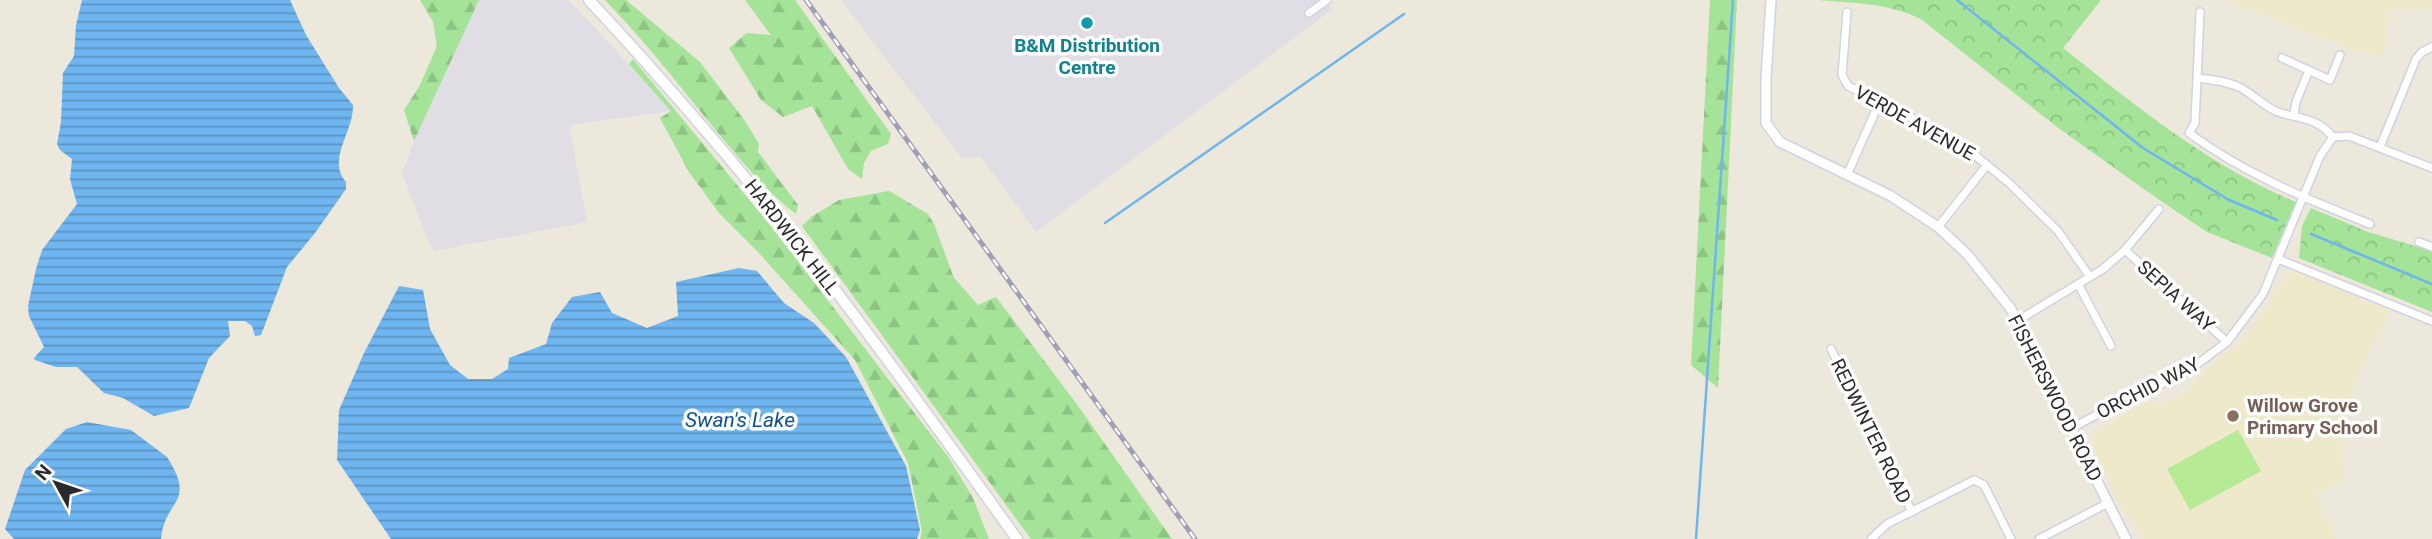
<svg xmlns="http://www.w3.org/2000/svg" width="2432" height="539" viewBox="0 0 2432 539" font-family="Roboto,sans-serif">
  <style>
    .industrial { fill: #e0dde5 }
    .education { fill: #eee9cb }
    .forest { fill: url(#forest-firs) }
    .park { fill: url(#park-crowns) }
    .pitch { fill: #b6ea94 }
    .water { fill: url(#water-rules) }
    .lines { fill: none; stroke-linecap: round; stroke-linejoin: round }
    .stream { stroke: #6fb5ef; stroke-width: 2.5 }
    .minor-casing { stroke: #d1d2e3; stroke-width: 10 }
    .tertiary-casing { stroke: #d1d2e3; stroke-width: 12 }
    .secondary-casing { stroke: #d1d2e3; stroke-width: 13 }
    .minor { stroke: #fff; stroke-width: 7 }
    .tertiary { stroke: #fff; stroke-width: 9 }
    .secondary { stroke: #fff; stroke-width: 10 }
    .rail-casing { stroke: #a09fb5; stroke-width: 5 }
    .rail { stroke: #fff; stroke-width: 2.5; stroke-dasharray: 8; stroke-linecap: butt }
    .culture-dot { fill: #0f9aa8; stroke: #fff; stroke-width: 2.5 }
    .education-dot { fill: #8d6e63; stroke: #fff; stroke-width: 2.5 }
    .labels { text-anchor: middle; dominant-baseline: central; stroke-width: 7; stroke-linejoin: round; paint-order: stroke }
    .culture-label { font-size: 19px; font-weight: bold; fill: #0d838f; stroke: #fff }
    .street-label { font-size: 19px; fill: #2a2a2a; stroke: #fff }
    .education-label { font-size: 19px; font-weight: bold; fill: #785e54; stroke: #fff; text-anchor: start }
    .water-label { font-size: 21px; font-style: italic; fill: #0d519b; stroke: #fff }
  </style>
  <defs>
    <pattern id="forest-firs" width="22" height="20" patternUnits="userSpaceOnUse" patternTransform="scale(1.75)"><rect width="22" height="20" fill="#a4e398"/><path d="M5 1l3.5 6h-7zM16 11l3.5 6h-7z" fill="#8dc383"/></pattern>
    <pattern id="park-crowns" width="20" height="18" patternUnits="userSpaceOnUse" patternTransform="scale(1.75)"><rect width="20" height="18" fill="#a4e398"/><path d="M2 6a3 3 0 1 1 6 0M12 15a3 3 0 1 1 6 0" fill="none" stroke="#8dc383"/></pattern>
    <pattern id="water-rules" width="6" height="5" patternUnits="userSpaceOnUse" patternTransform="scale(1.75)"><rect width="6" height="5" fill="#6fb5ef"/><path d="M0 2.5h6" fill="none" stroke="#5b93c2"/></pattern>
  </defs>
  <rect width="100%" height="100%" fill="#ece8dc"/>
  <g class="industrial">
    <polygon points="479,0 569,0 672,111 569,125 587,222 434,251 428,240 402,173 414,141"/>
    <polygon points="841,0 1324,0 1332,9 1036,232 981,157 962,158"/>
  </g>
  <g class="education">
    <polygon points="2226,0 2432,0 2432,9 2390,10 2384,56 2355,51"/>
    <polygon points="2293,271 2390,311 2359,374 2348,404 2342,445 2344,480 2315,495 2337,539 2142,539 2135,523 2124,513 2094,449 2093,432 2143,404 2165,402 2185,392 2201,374 2238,343 2255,324 2279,286"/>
  </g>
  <g class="forest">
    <polygon points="420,0 479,0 414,141 404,110 420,85 437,46 433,22"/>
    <path d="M605,0H626L700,62L745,121L759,144L758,152L798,205L796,214C769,194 750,170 728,145C687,96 650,46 605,0Z"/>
    <polygon points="745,0 795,0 891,134 888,144 871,151 864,163 862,179 848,169 812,106 783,117 761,100 729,48 747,33 771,35"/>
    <polygon points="1710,0 1737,0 1718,388 1691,365"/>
    <polygon points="633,59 770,225 949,458 973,498 989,539 920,539 922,531 908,463 855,360 757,251 719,213 689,172 660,118 671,111 629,64"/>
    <polygon points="889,191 928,214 934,224 954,278 978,305 996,297 1076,403 1172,539 1031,539 802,226 811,217 839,200"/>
  </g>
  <g class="park">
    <path d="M1817,0H2101L2063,48C2136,106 2209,166 2296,202L2272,258L2207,232L2158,199L2057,127L1921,19C1888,3 1853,3 1817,0Z"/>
    <polygon points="2311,208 2368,232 2432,251 2432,312 2299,258 2302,226"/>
  </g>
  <polygon class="pitch" points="2238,430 2261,471 2190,510 2167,469"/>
  <g class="water">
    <path d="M82,0H290L306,35L339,88L353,105C354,132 326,159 346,182V189L315,233L287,267L261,335L255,336L252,326L245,321H228L230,336L209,358L189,408L154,416L123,398L104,393L77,367H56L35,360L34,358L44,347L29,316L28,306L36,269L42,250L77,204L70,179L72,159L60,150L57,144L61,122L63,73L74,56L76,25Z"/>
    <polygon points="739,268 757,271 784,303 814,323 846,357 906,466 920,530 917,539 391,539 337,460 339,410 364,353 399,286 423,290 430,329 450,365 468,379 492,379 508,369 509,358 546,344 552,323 572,297 600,292 612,313 647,328 678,316 676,282"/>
    <path d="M87,422L131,430L167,457C197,504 165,498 161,539H14L5,529L25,470L66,429Z"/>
  </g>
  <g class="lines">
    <g class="stream">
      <polyline points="1957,0 2143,148 2229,200 2277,220"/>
      <polyline points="1105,223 1404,14"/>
      <polyline points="2311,234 2432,284"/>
      <polyline points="1696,539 1733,0"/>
    </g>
    <defs>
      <g id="minor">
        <polyline points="1847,12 1842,75 1848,86 1897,109 1977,157 2008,182 2058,231 2090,277"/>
        <path d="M2200,12L2195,123L2189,133C2245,174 2306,199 2370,224"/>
        <polyline points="1309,13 1327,0"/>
        <polyline points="2282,58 2330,80 2340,55"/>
        <path d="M2198,78C2212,80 2228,81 2241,88C2254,95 2264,107 2278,112C2301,120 2315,116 2333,137L2349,136L2432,168"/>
        <polyline points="2294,115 2296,102 2309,70"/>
        <polyline points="2380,147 2416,59 2422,52 2432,47"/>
        <polyline points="1847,175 1880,101"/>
        <polyline points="1938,227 1987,165"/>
        <polyline points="2419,242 2432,247"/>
        <polyline points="2125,250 2227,342"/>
        <polyline points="2278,259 2432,321"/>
        <polyline points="2078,284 2111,346"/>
        <polyline points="2017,321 2103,269 2125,250 2159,209"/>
        <polyline points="1831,349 1912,512"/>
        <polyline points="2070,429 2136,394 2154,388 2192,368 2227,342 2263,294 2320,156 2333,137"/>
        <polyline points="1871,539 1887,524 1974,480 1984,485 2011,539"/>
        <polyline points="2039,539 2108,503"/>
      </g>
      <polyline id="tertiary" points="1771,0 1766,78 1766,123 1780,142 1891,196 1938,227 1967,254 2011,309 2126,539"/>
      <path id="secondary" d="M589,0C671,88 749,179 823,274C890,361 953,450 1017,539"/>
    </defs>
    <use href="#minor" class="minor-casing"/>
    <use href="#tertiary" class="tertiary-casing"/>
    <use href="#secondary" class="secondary-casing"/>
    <use href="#minor" class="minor"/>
    <use href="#tertiary" class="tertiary"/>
    <use href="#secondary" class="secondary"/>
    <defs>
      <polyline id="rail" points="806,0 1195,539"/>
    </defs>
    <use href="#rail" class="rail-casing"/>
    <use href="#rail" class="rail"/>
  </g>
  <circle class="culture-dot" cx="1087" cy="23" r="7"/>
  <circle class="education-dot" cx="2233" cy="416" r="7"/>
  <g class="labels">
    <g class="culture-label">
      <text x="1087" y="45">B&amp;M Distribution<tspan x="1087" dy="22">Centre</tspan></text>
    </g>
    <g class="street-label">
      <text transform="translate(1915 123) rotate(29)">VERDE AVENUE</text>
      <text transform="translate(792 237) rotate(52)">HARDWICK HILL</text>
      <text transform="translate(2176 296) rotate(42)">SEPIA WAY</text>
      <text transform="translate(2148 388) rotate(-27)">ORCHID WAY</text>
      <text transform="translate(2055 398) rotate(63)">FISHERSWOOD ROAD</text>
      <text transform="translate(1871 431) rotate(64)">REDWINTER ROAD</text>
    </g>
    <g class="education-label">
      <text x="2247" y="405">Willow Grove<tspan x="2247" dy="22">Primary School</tspan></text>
    </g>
    <g class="water-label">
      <text x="740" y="420">Swan's Lake</text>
    </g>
  </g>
  <g transform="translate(56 483) rotate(310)" stroke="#ffffff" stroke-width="5" paint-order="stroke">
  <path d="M0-5L12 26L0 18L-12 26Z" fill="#2a2a2a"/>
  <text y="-10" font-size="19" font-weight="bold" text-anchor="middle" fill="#2a2a2a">N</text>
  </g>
</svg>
